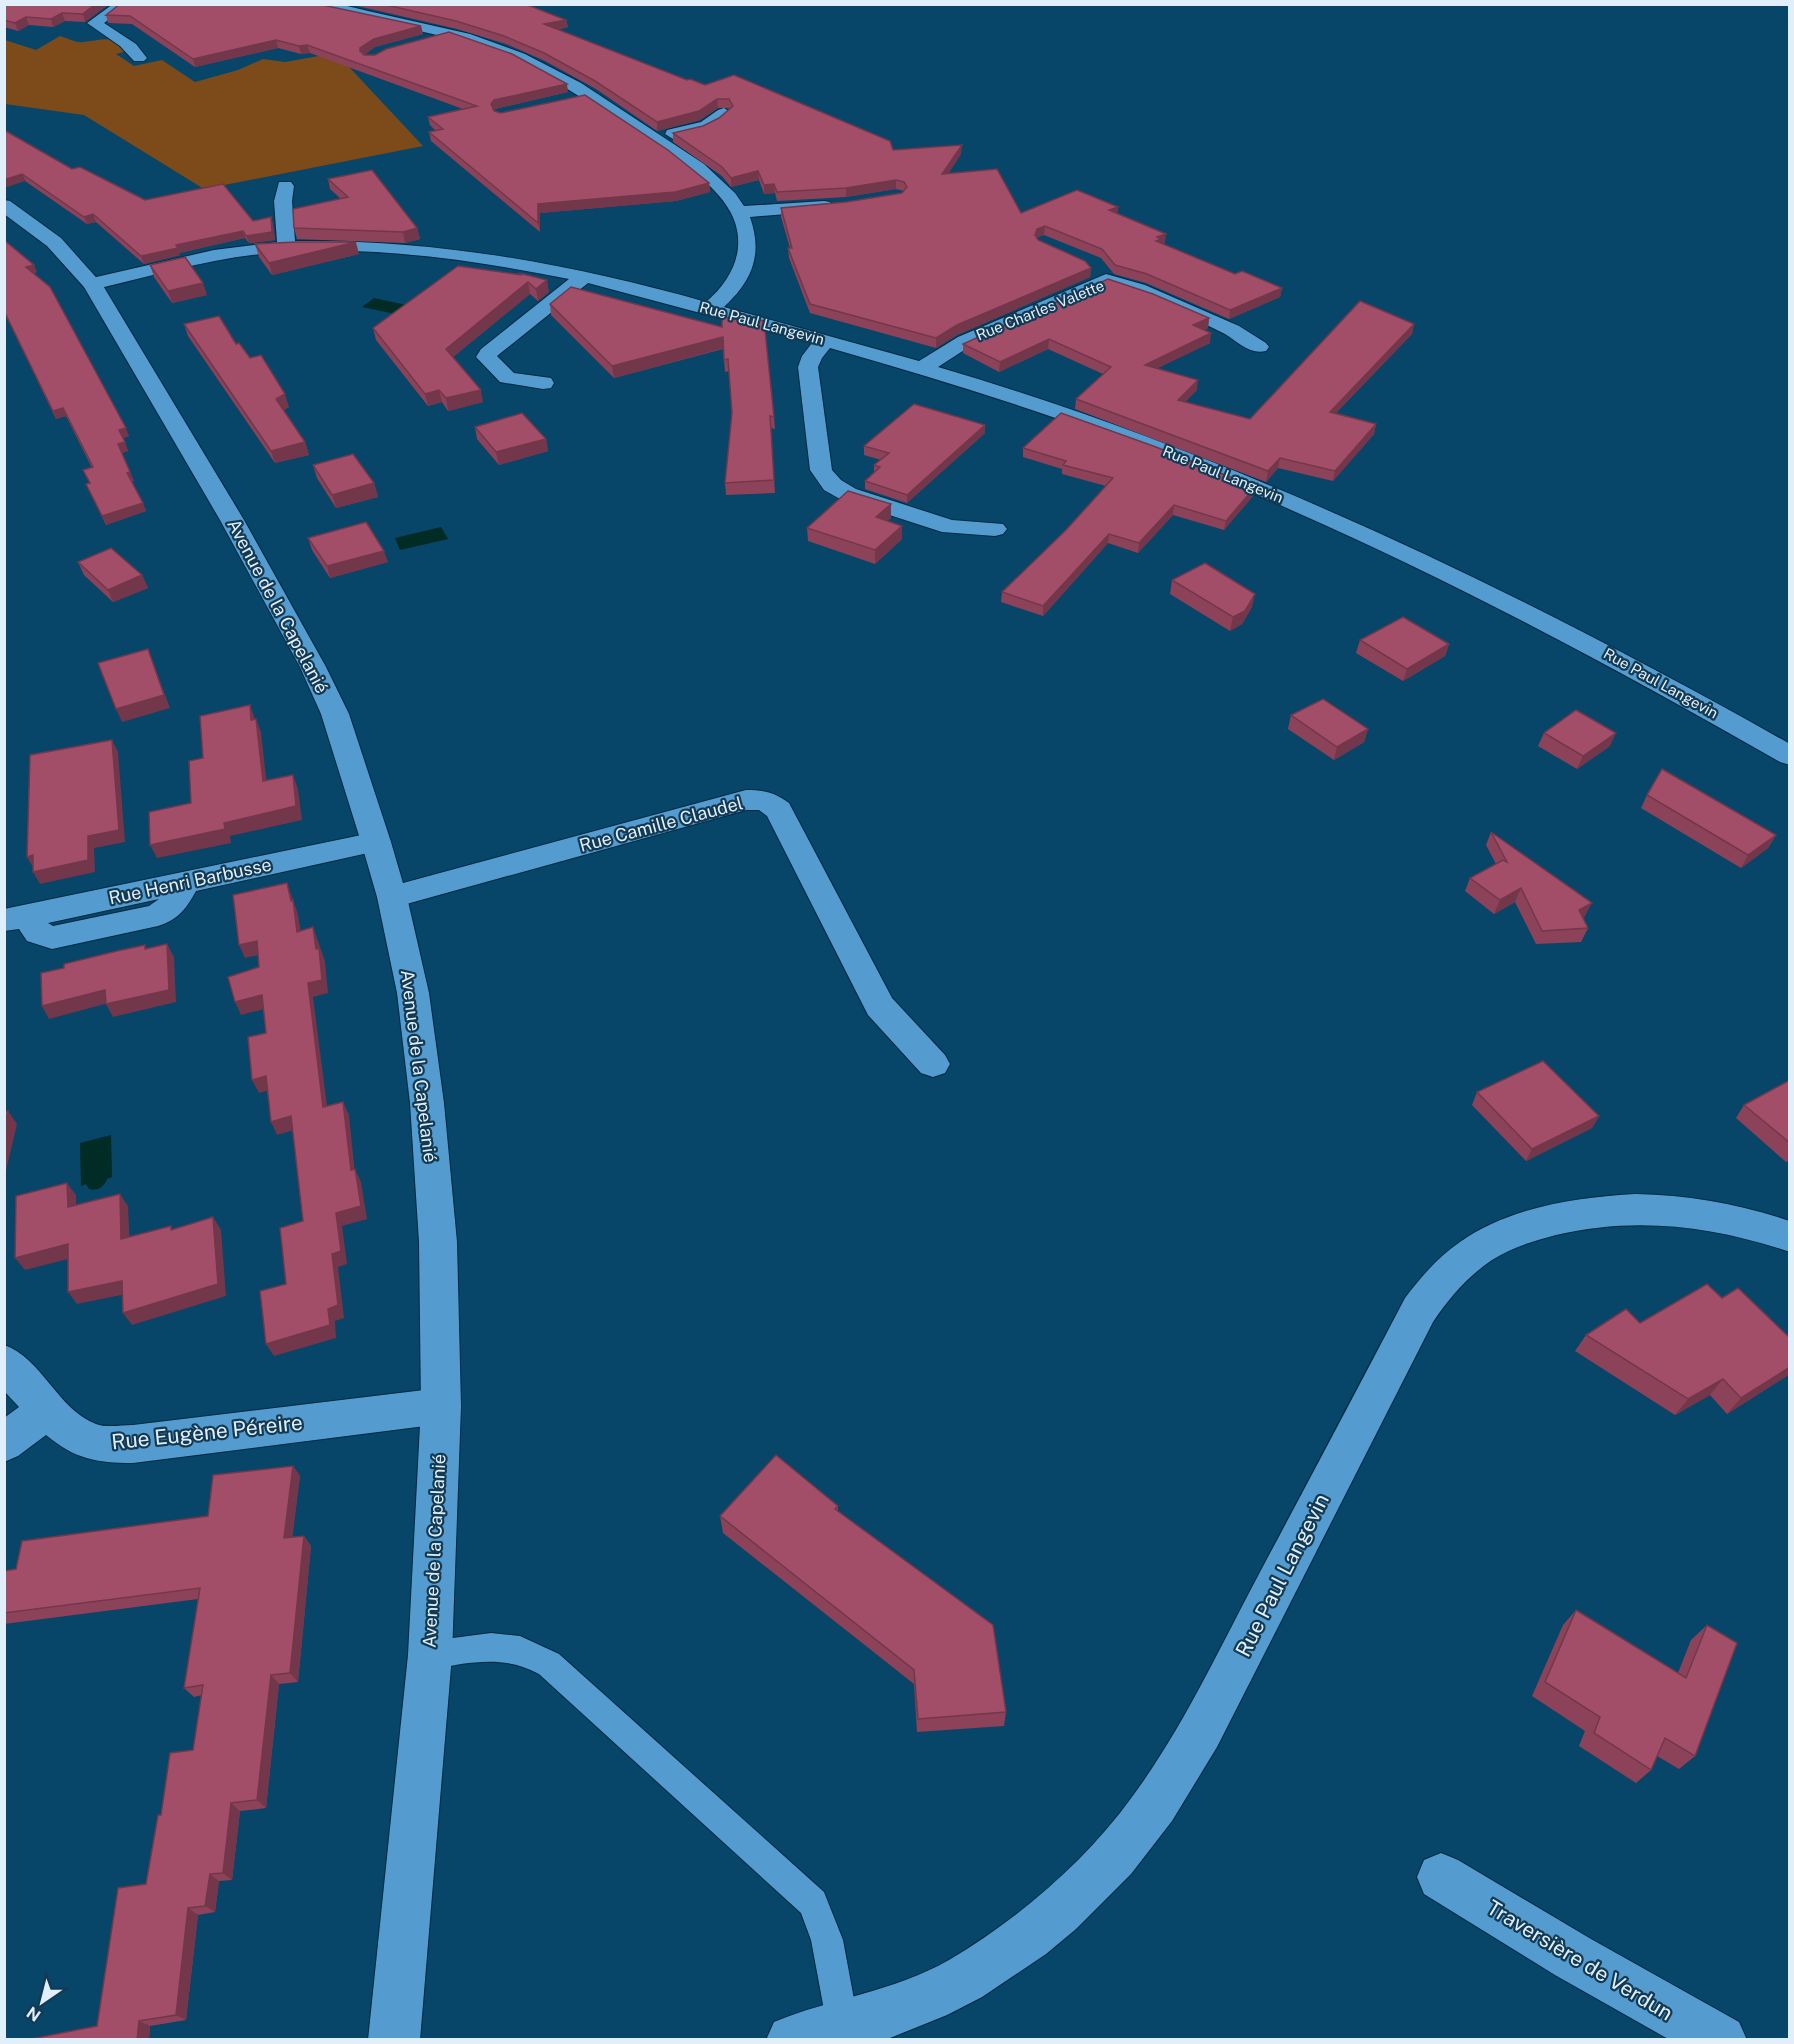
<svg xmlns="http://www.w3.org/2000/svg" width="1794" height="2044" viewBox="0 0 1794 2044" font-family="'Public Sans',sans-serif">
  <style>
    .green { fill: #7d4b19 }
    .water { fill: #012c26 }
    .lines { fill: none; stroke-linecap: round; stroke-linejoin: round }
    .service-casing { stroke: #012a43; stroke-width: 2 }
    .minor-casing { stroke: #012a43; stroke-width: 2 }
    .tertiary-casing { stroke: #012a43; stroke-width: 2 }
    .service { fill: #549ccf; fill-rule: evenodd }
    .minor { fill: #549ccf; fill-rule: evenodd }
    .tertiary { fill: #549ccf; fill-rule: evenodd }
    .wall { fill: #8c435a }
    .shaded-wall { fill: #72374a }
    .building { fill: #a34e69; stroke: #72374a; stroke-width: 1.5 }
    .labels { text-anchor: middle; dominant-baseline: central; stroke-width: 4.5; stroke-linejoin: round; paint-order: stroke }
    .far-street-label { font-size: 15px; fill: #e1effa; stroke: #133a54 }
    .street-label { font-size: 18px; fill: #e1effa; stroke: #133a54 }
    .near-street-label { font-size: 21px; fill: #e1effa; stroke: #133a54 }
  </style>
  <rect width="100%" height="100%" fill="#074569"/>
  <path class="green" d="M60,36C67,38 76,43 83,42C99,41 116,33 127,51L116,54L134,66L162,60L195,82L238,70L263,59L285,62L336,53L423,146L204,189L84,115L5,104V40L36,50Z"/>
  <g class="water">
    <polygon points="374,298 406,305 395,314 362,307"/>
    <polygon points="441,527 448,539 400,550 395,538"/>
    <path d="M111,1135L112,1177L107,1179C105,1186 97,1192 89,1189L86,1184L81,1186L80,1143Z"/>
  </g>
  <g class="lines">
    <defs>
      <path id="service" d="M491,1633L520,1636L559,1654L824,1892L843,1940L859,2026L855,2038L850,2040L831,2038L827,2026L811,1940L801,1913L539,1674C514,1660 489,1660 461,1664C447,1666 434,1671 420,1665L416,1655L420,1645L430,1641Z"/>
      <g id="minor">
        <polygon points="113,4 131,4 104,23 136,44 147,58 144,61 134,61 120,46 87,23"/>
        <path d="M303,4H339L368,11L470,34L525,54L581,83L704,164L735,193L744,206L824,201L830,202L833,206L830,210L824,211L750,217C763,254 753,280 724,307L919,361L958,337L1106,274L1145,285L1239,326L1266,343L1269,347L1266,351C1250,355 1238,342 1225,334C1188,315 1147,298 1107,286L972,345L938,367C1238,455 1518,591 1790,744V765L1780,762C1593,655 1402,553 1201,472C1080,423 956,384 830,348L822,358L818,367L832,470L841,480L856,489L952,520L1003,524L1007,529L1003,534L995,536L942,532L840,499L824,490L810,470L798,367L802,356L812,343L809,342L588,283L497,356L514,373L551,378L554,383L551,388L543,389L500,382L476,357L481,349L569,279C470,259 363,244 261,254C204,260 148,277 92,290L85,288L82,284L85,280L92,278L214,250L277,242L274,201L279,182H291L294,186L292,201L295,241C435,239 572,264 706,302C733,279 748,247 731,213C713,179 672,158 641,138C593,105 547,72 492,51C463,40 433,34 404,28C372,21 342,13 310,8Z"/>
        <polygon points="724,108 732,113 713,130 673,139 665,134 667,130 701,122 718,110"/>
        <path d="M746,790C764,790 774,792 789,803L892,998L945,1055L950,1064L945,1073L933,1077L921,1073L868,1015L767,816L759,810H746L392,908L381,905L377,897L381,889L392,886Z"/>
        <path d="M376,832L386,835L391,842L386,849L196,891C186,909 178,920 158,926L52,949L27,941L19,929L4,931V909ZM159,899L149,906L53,926L48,923Z"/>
        <path d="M1636,1194C1690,1195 1739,1204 1790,1221V1252C1713,1226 1636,1216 1556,1235C1534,1241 1512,1247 1492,1260C1468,1276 1449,1298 1433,1322L1217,1747L1172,1821L1131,1874L1076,1929L1046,1954L982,1997L947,2015L885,2040H766L774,2022C832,1998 893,1992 949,1960C1019,1918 1084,1863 1132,1797C1183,1728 1219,1649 1259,1574C1308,1482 1357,1390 1405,1298C1421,1277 1438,1257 1460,1242C1509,1207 1578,1197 1636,1194Z"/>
        <path d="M4,1345C42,1358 57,1409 96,1424C106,1428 122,1425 133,1425L441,1388L455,1393L461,1406L455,1419L441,1424L133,1463C96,1463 75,1459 46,1435L18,1456L4,1462V1418L19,1407L4,1391Z"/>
        <polygon points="1441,1853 1458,1860 1591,1939 1739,2022 1747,2040 1670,2040 1555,1975 1424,1894 1417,1877 1424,1860"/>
      </g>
      <polygon id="tertiary" points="4,200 10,201 61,238 102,284 244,520 326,667 349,714 391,842 407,897 429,993 444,1103 457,1242 461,1406 452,1655 420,2040 368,2040 408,1655 421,1406 419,1242 410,1103 397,993 377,897 361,842 321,714 300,667 220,520 84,287 47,246 4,214"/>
    </defs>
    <use href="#service" class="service-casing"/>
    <use href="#minor" class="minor-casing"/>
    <use href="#tertiary" class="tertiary-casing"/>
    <use href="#service" class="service"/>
    <use href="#minor" class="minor"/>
    <use href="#tertiary" class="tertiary"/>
  </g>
  <g class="wall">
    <polygon points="4,4 109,4 85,22 65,21 53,27 29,25 18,31 4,27"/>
    <polygon points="349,4 525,4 566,20 568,27 557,30 687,80 705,85 893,150 961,154 948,174 1021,213 1118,207 1117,214 1165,243 1163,244 1235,274 1282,288 1280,297 1229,319 1146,283 1114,274 1101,258 1044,235 1036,238 1038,240 1091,268 1090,277 957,335 936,348 810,313 789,258 788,248 790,248 781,217 781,208 846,202 902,193 904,191 896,189 846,197 777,201 775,193 764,194 759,180 731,187 722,176 673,142 673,133 703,126 719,118 730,108 718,108 700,120 657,131 596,89 545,61 506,44 457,29"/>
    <polygon points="106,15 421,26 423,34 375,47 364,55 568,92 495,109 494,111 709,183 710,192 676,201 540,213 540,232 431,141 429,132 436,131 430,125 428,117 463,109 310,53 301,54 278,48 195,67 132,24 108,23"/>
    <polygon points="4,130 72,169 145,200 253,221 271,217 273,225 275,240 249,243 245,238 179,253 180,255 144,264 96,222 87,224 25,181"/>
    <polygon points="328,179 417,228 420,239 405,243 297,239 294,228 341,199 330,189"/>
    <polygon points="4,240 37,272 34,273 129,436 123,438 128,451 121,453 134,481 132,481 146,511 106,525 90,492 90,483 83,470 92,468 66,416 56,419 4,312"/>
    <polygon points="255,244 359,254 272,275 259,257"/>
    <polygon points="150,265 207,295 172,303 154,277"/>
    <polygon points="519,273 549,292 538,301 530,294 453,357 483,402 448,411 442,402 428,406 376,340 373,328 520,275"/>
    <polygon points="550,304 722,327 774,417 775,429 771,428 775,493 726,495 725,483 732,413 729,371 725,372 723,349 614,378 551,315"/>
    <polygon points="1209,318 1208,328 1204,330 1210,343 1157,368 1197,390 1185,402 1250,419 1414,324 1412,334 1336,413 1376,424 1374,434 1333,481 1278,468 1266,482 1075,409 1076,399 1103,374 1048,349 999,372 963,353 963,344"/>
    <polygon points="184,324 236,344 250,358 289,407 283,410 305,442 309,455 275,463 188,336"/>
    <polygon points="475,427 546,439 548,451 499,465 477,439"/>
    <polygon points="985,433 907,503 865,489 865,481 874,472 874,465 881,460 864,455 864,446"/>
    <polygon points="1023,448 1253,496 1224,530 1173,515 1138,553 1108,543 1043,616 1001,602 1002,592 1066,530 1106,486 1062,474 1062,469 1023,457"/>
    <polygon points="313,465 374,483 378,497 336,508 317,478"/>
    <polygon points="891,518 887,521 902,526 902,539 875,564 808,541 807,528"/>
    <polygon points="308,538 388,562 330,578 312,550"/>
    <polygon points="78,562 142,575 148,588 113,602 84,575"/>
    <polygon points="1172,580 1252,607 1242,624 1230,631 1170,594"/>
    <polygon points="1360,640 1449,644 1445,656 1403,681 1356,653"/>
    <polygon points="1291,715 1368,729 1364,742 1334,760 1288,729"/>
    <polygon points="1544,733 1610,746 1577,769 1538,746"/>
    <polygon points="1647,795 1776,835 1768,848 1741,868 1641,808"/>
    <polygon points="1491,832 1585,916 1583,918 1588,928 1581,942 1536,944 1515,902 1494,914 1465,891 1470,878 1496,864 1486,845"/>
    <polygon points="1790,1080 1790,1160 1786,1162 1736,1118 1744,1105"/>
    <polygon points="1477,1092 1599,1116 1592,1128 1526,1161 1472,1105"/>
    <polygon points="1640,1323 1790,1374 1727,1414 1710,1395 1675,1415 1575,1351 1586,1335"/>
    <polygon points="293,1466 300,1476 292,1537 304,1536 311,1546 298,1682 279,1684 266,1808 240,1811 232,1880 219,1881 215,1912 198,1915 186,2020 150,2026 149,2040 31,2040 97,2026 146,1884 161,1815 193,1750 202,1695 194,1697 184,1688 198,1599 4,1624 4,1571 16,1569 208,1516"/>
    <polygon points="838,1506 838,1511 1006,1712 1004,1726 917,1732 914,1684 723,1533 720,1516"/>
    <polygon points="1576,1610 1678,1673 1691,1640 1707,1625 1695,1756 1679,1769 1657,1756 1651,1770 1636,1783 1579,1746 1585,1731 1532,1696 1563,1625"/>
  </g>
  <g class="shaded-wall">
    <polygon points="95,4 109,4 85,22 83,14"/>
    <polygon points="62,13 65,21 53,27 51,19"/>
    <polygon points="26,17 29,25 18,31 15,23"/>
    <polygon points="566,20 568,27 545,32 544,24"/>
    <polygon points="421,26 423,34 375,47 362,56 360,51 360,48 374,39"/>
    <polygon points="276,40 278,48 195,67 193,59"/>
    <polygon points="307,45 310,53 301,54 299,46"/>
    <polygon points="567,84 568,92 495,109 492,113 491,104 494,100"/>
    <polygon points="717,99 718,108 700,120 657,131 657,122"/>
    <polygon points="962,145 961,154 942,183 942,174"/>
    <polygon points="758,171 759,180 731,187 731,178"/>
    <polygon points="22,174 25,181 4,188 4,180"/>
    <polygon points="896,180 896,189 846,197 846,188"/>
    <polygon points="709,183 710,192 676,201 540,213 540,232 538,223 538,204"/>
    <polygon points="774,184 775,193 764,194 764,185"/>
    <polygon points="1118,207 1117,216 1109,210"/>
    <polygon points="93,214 96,222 87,224 84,217"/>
    <polygon points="271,217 273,225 275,240 249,243 246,236"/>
    <polygon points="1045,226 1044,235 1036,238 1035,235 1037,229"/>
    <polygon points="417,228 420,239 405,243 403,232"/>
    <polygon points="243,231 245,238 179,253 180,255 144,264 141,256 176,245"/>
    <polygon points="1166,234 1165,243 1160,245 1155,250 1157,237"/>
    <polygon points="356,242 359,254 272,275 269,263"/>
    <polygon points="34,265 37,272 29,274 26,267"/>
    <polygon points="1091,268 1090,277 957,335 936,348 936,338 957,325"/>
    <polygon points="547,280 549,292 538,301 536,289"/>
    <polygon points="528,282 530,294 448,361 446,349"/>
    <polygon points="203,283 207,295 172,303 168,291"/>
    <polygon points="1282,288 1280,297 1229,319 1230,310"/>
    <polygon points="1209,318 1208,328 1191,335 1193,325"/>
    <polygon points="1414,324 1412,334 1327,422 1330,412"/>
    <polygon points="1211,333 1210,343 1144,375 1145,365"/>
    <polygon points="723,337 724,348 614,378 612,366"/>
    <polygon points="1049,339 1048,349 999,372 1000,362"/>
    <polygon points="1198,380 1197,390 1176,410 1178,400"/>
    <polygon points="439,390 442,402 428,406 425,394"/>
    <polygon points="481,390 483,402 448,411 446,398"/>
    <polygon points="285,394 289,407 280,412 276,399"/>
    <polygon points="63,408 66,416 56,419 53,411"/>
    <polygon points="1376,424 1374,434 1333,481 1335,471"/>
    <polygon points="985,425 985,433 907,503 907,495"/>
    <polygon points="126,428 129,436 122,438 119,430"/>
    <polygon points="546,439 548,451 499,465 496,452"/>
    <polygon points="125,442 128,451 121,453 118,444"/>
    <polygon points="305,442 309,455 275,463 271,451"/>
    <polygon points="1280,458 1278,468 1266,482 1268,471"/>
    <polygon points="130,472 134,481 131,482 127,473"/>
    <polygon points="374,483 378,497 336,508 332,495"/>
    <polygon points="1255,487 1253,496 1224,530 1226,521"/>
    <polygon points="143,503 146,511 106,525 102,516"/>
    <polygon points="891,504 891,518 877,531 876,517"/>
    <polygon points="1174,505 1173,515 1138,553 1139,543"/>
    <polygon points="902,526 902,539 875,564 875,550"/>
    <polygon points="1109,534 1108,543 1043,616 1043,606"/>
    <polygon points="384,551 388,562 330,578 327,566"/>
    <polygon points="142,575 148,588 113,602 108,590"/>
    <polygon points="1255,594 1252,607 1242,624 1230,631 1233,617"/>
    <polygon points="1449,644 1445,656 1403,681 1407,669"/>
    <polygon points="148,649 170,708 122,722 116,709"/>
    <polygon points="250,705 255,719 251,720"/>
    <polygon points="256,719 261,732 268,795 263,781"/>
    <polygon points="1368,729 1364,742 1334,760 1337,747"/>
    <polygon points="1616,733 1610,746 1577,769 1583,756"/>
    <polygon points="112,740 118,752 125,842 94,848 95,872 40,884 33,872 88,836"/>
    <polygon points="293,775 298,789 302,820 230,836 231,843 157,858 150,845 224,823"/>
    <polygon points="1776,835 1768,848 1741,868 1748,855"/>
    <polygon points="33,855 34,869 27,857"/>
    <polygon points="287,883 298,914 303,945 297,932"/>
    <polygon points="1521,888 1515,902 1494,914 1500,900"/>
    <polygon points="1592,903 1585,916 1572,923 1579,910"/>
    <polygon points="313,927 325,961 328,993 313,997 329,1121 323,1107 308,983 316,949"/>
    <polygon points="257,941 263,954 245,958 239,945"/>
    <polygon points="167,944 174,957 176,1002 113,1017 106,1004"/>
    <polygon points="105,990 112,1002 49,1019 42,1006"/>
    <polygon points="262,995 268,1008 241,1015 235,1002"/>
    <polygon points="266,1076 273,1089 259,1093 252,1080"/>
    <polygon points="343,1102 349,1115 356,1183 351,1170"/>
    <polygon points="8,1111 17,1124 5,1175 4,1176 4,1125"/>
    <polygon points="291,1116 298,1129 277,1135 271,1122"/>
    <polygon points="1599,1116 1592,1128 1526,1161 1532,1149"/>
    <polygon points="355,1169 361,1182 367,1219 342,1226 347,1264 338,1267 344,1318 335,1321 336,1338 274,1356 266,1344 328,1309 332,1254 336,1213"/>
    <polygon points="67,1183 76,1195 76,1219 68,1207"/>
    <polygon points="120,1194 128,1206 130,1251 121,1239"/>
    <polygon points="213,1217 221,1230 226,1296 132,1325 123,1313"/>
    <polygon points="68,1244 76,1257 25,1270 15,1258"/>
    <polygon points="122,1281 131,1293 77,1304 68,1292"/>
    <polygon points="1790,1367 1790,1374 1727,1414 1741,1398"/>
    <polygon points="1723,1379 1710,1395 1675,1415 1688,1399"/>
    <polygon points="293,1466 300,1476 291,1549 284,1538"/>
    <polygon points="304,1536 311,1546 298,1682 290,1673"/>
    <polygon points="271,1675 279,1684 266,1808 257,1800"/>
    <polygon points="231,1803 240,1811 232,1880 223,1873"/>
    <polygon points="210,1874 219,1881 215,1912 205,1906"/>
    <polygon points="188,1908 198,1915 186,2020 176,2015"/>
    <polygon points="139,2021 150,2026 149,2040 137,2040"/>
  </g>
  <g class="building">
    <polygon points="4,4 95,4 83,14 62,13 51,19 26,17 15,23 4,20"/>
    <polygon points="120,4 318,4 421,26 374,39 360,48 360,51 364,55 375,55 386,49 449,32 512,54 567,84 494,100 491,104 494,111 501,113 585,95 668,150 709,183 675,192 538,204 538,223 429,132 443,129 428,117 477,106 307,45 299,46 276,40 193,59 130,16 106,15"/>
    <polygon points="382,4 525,4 566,20 544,24 687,80 690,79 705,85 734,75 890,141 893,150 962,145 942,174 997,169 1021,213 1077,190 1118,207 1109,210 1166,234 1157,237 1161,239 1156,241 1235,274 1242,271 1282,288 1230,310 1147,274 1115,265 1102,249 1045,226 1037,229 1035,235 1038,240 1085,261 1091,268 957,325 936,338 810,304 788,248 792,248 781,208 846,202 902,193 907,187 904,182 896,180 846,188 777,192 774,184 764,185 758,171 731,178 722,167 673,133 703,126 719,118 733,106 729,99 717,99 699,111 657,122 595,81 544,53 504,36 456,21"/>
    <polygon points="4,130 72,169 80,167 145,200 223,184 253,221 271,217 272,232 246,236 243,231 176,245 178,248 141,256 93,214 84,217 22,174 4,180"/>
    <polygon points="372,170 417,228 403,232 294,228 293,209 348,197 328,179"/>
    <polygon points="4,240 34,265 26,267 50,287 126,428 119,430 125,442 118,444 130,472 127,473 143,503 102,516 86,484 90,483 83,470 93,467 63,408 53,411 4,311"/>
    <polygon points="296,242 356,242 269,263 255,244"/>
    <polygon points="185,257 203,283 168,291 150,265"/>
    <polygon points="458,266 522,275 519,273 547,280 536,289 528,282 446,349 481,390 446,398 439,390 425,394 373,328"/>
    <polygon points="1108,279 1153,294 1209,318 1193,325 1211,333 1145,365 1198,380 1178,400 1250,419 1360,301 1414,324 1330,412 1376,424 1335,471 1280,458 1268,471 1076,399 1111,367 1049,339 1000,362 963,344"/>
    <polygon points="571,287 722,327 722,316 743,321 749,317 764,321 774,417 770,416 774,480 725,483 732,413 728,359 724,360 723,337 612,366 550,304"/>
    <polygon points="219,316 236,344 239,343 250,358 261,355 285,394 276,399 305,442 271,451 184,324"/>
    <polygon points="914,404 985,425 907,495 865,481 880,467 874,465 889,453 864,446"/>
    <polygon points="522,413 546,439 496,452 475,427"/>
    <polygon points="1061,413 1156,447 1255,487 1226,521 1174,505 1139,543 1109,534 1043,606 1002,592 1066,530 1113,478 1063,465 1066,461 1023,448"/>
    <polygon points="353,454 374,483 332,495 313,465"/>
    <polygon points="848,491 891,504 876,517 902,526 875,550 807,528"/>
    <polygon points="366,522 384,551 327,566 308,538"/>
    <polygon points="111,548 142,575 108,590 78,562"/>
    <polygon points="1205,563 1255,594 1245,611 1233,617 1172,580"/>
    <polygon points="1403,617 1449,644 1407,669 1360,640"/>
    <polygon points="148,649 164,695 116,709 98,663"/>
    <polygon points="1323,699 1368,729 1337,747 1291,715"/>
    <polygon points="250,705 251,720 256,719 263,781 293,775 296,806 224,823 225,829 150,845 149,812 191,803 189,761 203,758 200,716"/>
    <polygon points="1576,710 1616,733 1583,756 1544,733"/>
    <polygon points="112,740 119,830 88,836 88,860 33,872 33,855 27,857 30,755"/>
    <polygon points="1662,769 1776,835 1748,855 1647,795"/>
    <polygon points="1491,832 1592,903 1579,910 1588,928 1542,931 1521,888 1500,900 1470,878 1503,860 1507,862"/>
    <polygon points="287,883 291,901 293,900 297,932 313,927 316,949 319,948 322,980 308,983 323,1107 343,1102 351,1170 355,1169 361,1206 336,1213 341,1251 332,1254 338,1305 328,1309 330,1325 266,1344 260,1291 286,1284 280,1228 303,1221 291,1116 271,1122 266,1076 252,1080 248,1037 266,1033 262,995 235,1002 228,977 259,967 257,941 239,945 233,895"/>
    <polygon points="167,944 169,990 106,1004 105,990 42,1006 41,973 64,968 64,964 117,951 145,945 145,949"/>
    <polygon points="1543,1061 1599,1116 1532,1149 1477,1092"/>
    <polygon points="1790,1080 1790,1143 1744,1105"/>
    <polygon points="8,1111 4,1125 4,1112"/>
    <polygon points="67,1183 68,1207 120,1194 121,1239 171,1226 171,1230 213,1217 218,1284 123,1313 122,1281 68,1292 68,1244 15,1258 16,1196"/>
    <polygon points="1707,1284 1722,1298 1738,1288 1790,1338 1790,1367 1741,1398 1723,1379 1688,1399 1586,1335 1626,1309 1640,1323"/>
    <polygon points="776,1455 838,1506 835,1509 993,1625 1006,1712 918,1719 914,1670 720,1516"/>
    <polygon points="293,1466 284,1538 304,1536 290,1673 271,1675 257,1800 231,1803 223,1873 210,1874 205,1906 188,1908 176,2015 139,2021 137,2040 31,2040 31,2039 97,2026 118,1888 146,1884 158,1815 161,1815 170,1753 193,1750 203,1685 184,1688 200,1588 4,1613 4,1571 16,1569 22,1541 208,1516 213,1475"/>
    <polygon points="1576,1610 1686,1678 1707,1625 1737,1643 1695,1756 1665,1738 1651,1770 1594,1733 1600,1717 1545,1682"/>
  </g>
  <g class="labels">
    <g class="far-street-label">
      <text transform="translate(1040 310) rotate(-22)">Rue Charles Valette</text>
      <text transform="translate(762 323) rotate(15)">Rue Paul Langevin</text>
      <text transform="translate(1223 474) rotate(22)">Rue Paul Langevin</text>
      <text transform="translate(1661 683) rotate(29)">Rue Paul Langevin</text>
    </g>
    <g class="street-label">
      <text transform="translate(278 606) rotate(62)">Avenue de la Capelanié</text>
      <text transform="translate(661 824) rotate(-15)">Rue Camille Claudel</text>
      <text transform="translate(190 881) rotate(-12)">Rue Henri Barbusse</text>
      <text transform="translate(419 1066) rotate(83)">Avenue de la Capelanié</text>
      <text transform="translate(434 1551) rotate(-87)">Avenue de la Capelanié</text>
    </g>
    <g class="near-street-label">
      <text transform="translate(207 1432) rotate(-6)">Rue Eugène Péreire</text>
      <text transform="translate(1282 1575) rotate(-63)">Rue Paul Langevin</text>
      <text transform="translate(1580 1960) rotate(31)">Traversière de Verdun</text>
    </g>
  </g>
  <rect width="1794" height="2044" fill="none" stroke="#e1effa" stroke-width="12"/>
  <g transform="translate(42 2002) rotate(215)" stroke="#133a54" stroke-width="4.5" paint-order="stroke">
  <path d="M0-4.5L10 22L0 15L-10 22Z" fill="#e1effa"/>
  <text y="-9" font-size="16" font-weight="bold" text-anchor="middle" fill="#e1effa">N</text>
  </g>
</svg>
